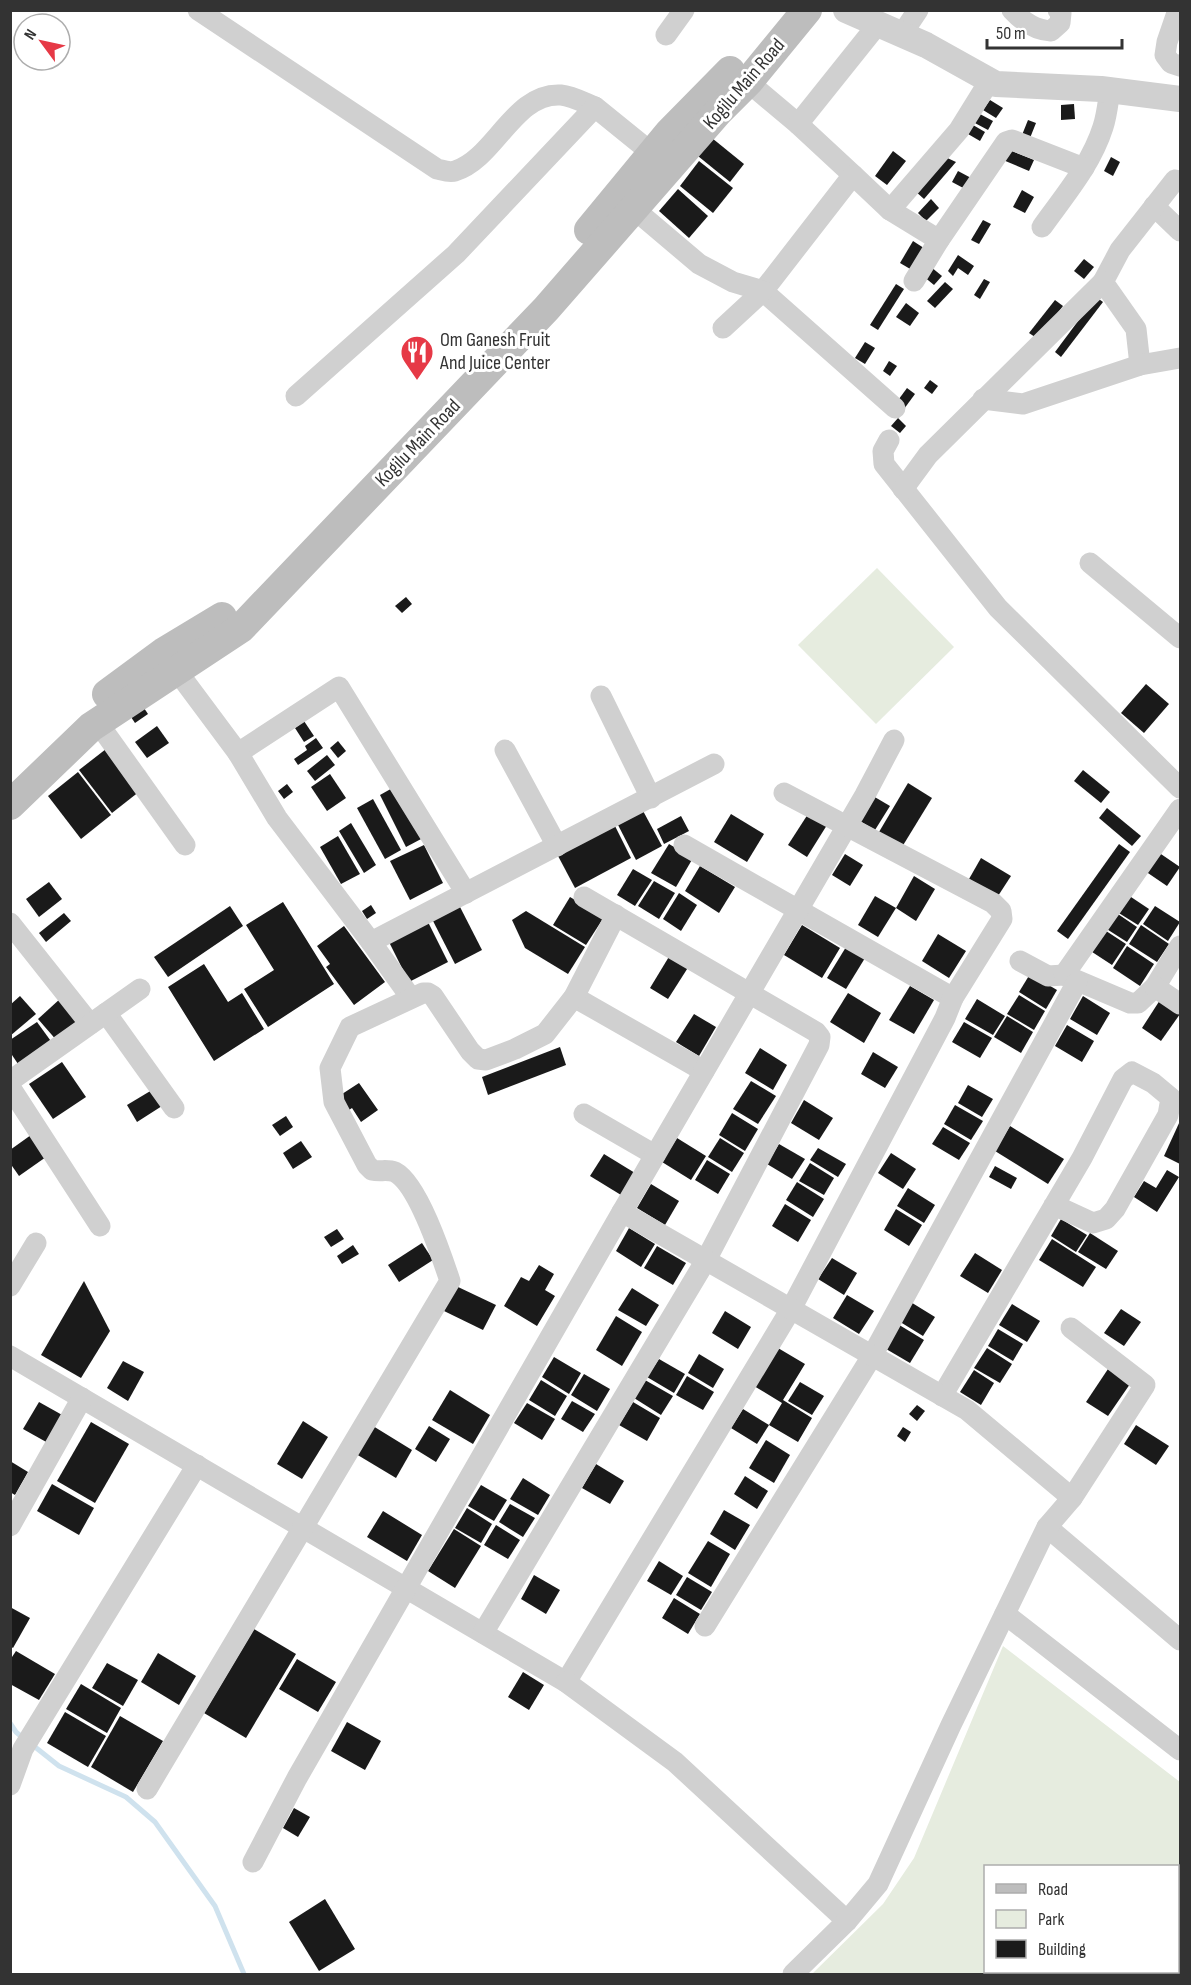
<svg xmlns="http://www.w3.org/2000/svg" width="1191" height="1985" viewBox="0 0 1191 1985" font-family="'Sofia Sans Condensed',sans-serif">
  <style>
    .green { fill: #e6ecdf; fill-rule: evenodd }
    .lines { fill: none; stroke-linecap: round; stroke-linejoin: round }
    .stream { stroke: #cfe2ee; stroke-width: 5 }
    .building { fill: #1a1a1a }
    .minor { stroke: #d0d0d0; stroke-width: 21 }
    .tertiary { stroke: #d0d0d0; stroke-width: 26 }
    .secondary { stroke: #bdbdbd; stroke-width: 30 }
    .labels { text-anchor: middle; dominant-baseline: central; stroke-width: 6; stroke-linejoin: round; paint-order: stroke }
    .street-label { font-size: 20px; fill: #333; stroke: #fff }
    .poi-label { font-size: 20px; fill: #333; stroke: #fff; text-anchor: start }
  </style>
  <rect width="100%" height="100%" fill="#fff"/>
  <g class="green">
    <polygon points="877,568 954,647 876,724 798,645"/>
    <path d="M1003,1646L1180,1782V1974H812L883,1904L914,1858ZM986,1866H1178V1972H986Z"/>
  </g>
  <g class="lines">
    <g class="stream">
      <polyline points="10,1723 16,1732 23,1738"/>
      <polyline points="30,1743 59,1766 126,1797 155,1822 215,1906 244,1974"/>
    </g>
  </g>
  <g class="building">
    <polygon points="990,100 1003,108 996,118 983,110"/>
    <polygon points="1074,104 1075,119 1061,120 1061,105"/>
    <polygon points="978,113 993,121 988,130 973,122"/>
    <polygon points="1028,120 1036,123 1030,138 1022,135"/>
    <polygon points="973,125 985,132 980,141 968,134"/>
    <polygon points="707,134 744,164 730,182 693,152"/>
    <polygon points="1007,149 1034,160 1029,171 1003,160"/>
    <polygon points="893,151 906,161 887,185 875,176"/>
    <polygon points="943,156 956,162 924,199 914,190"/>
    <polygon points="1111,157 1120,162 1113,176 1104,171"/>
    <polygon points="699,161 733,188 713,213 680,186"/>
    <polygon points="958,171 973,179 967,190 952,182"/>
    <polygon points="678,189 708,216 689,238 659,211"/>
    <polygon points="1022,190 1034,197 1025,213 1013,207"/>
    <polygon points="931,199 939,208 926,221 918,213"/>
    <polygon points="983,220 991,224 979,244 971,240"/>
    <polygon points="913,241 930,252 917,273 900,263"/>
    <polygon points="958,255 974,266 968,275 958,268 953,276 948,271"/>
    <polygon points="1084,259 1094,267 1084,279 1074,271"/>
    <polygon points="931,267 942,276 934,285 923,276"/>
    <polygon points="984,279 990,282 980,299 974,295"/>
    <polygon points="945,282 953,289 935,308 927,301"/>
    <polygon points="896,284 904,289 878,330 870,325"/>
    <polygon points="1096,297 1103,302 1061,357 1055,352"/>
    <polygon points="1055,300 1063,306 1038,339 1029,333"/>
    <polygon points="906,303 919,313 910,326 896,317"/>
    <polygon points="865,342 875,348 865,364 855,358"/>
    <polygon points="889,361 897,366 890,376 883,371"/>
    <polygon points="930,380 938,386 932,394 924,388"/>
    <polygon points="907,388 915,394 904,409 896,403"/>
    <polygon points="898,418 906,426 900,433 891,426"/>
    <polygon points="406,597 412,604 402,613 395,606"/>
    <polygon points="1146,684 1169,704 1144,733 1121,713"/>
    <polygon points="142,705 148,714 135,723 129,714"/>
    <polygon points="304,721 314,736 304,742 295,728"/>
    <polygon points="157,726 169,743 147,758 135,742"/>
    <polygon points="316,738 323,748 298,765 294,759 307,750 305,746"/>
    <polygon points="338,741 346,751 338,758 330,748"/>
    <polygon points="106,749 140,791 112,813 79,770"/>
    <polygon points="327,755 335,765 315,781 307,771"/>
    <polygon points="1083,770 1110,792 1101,803 1074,781"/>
    <polygon points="78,772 111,815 81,839 48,796"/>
    <polygon points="330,774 346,798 327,811 311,787"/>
    <polygon points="908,783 932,798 902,847 879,832"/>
    <polygon points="287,784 293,792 284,799 278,791"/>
    <polygon points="396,786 423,838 406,847 380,795"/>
    <polygon points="873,796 890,806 875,830 858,820"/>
    <polygon points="373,799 401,850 385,859 357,808"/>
    <polygon points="1107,808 1141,836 1132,846 1099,818"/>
    <polygon points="642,809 662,846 636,860 617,823"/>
    <polygon points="731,814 764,834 747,862 714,842"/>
    <polygon points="808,814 827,825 807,857 788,845"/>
    <polygon points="681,816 689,831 664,844 657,829"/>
    <polygon points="351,823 376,865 364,873 339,831"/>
    <polygon points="614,824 631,858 575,888 557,854"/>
    <polygon points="338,836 360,874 341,884 320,847"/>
    <polygon points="669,844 693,858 676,887 651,873"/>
    <polygon points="1119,844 1130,852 1068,939 1057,931"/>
    <polygon points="424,845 443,883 410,900 390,861"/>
    <polygon points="1155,850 1180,867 1167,886 1142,869"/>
    <polygon points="845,854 863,865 850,886 832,875"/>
    <polygon points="981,858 1011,876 998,896 969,879"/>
    <polygon points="700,866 735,887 719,913 685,891"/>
    <polygon points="633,869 652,880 635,906 617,895"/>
    <polygon points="914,876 935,889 916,921 896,908"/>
    <polygon points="654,881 675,893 659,919 638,906"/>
    <polygon points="49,882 62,899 39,917 26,899"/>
    <polygon points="679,893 697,905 681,931 663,919"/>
    <polygon points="1125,893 1149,909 1138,925 1114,910"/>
    <polygon points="875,896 896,908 878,937 858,925"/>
    <polygon points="570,897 604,917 586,945 553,925"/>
    <polygon points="283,902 334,984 268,1027 244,989 274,970 246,925"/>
    <polygon points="371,905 376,913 367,919 362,911"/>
    <polygon points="459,905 482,950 455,964 432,919"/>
    <polygon points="230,906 243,926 168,977 154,957"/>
    <polygon points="1155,906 1180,922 1168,941 1143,924"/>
    <polygon points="1112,910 1137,927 1127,942 1102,926"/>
    <polygon points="526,911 585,947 568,974 525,948 512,920"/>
    <polygon points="64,913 71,921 46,942 39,933"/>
    <polygon points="428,922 448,962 409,982 389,942"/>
    <polygon points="802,925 840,948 822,978 784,955"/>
    <polygon points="1141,925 1169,944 1157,962 1129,944"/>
    <polygon points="344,926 385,982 354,1005 326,967 330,964 317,946"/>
    <polygon points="1100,927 1126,944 1112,965 1086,948"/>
    <polygon points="938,934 966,951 949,978 922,961"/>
    <polygon points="1127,946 1154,964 1140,986 1113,968"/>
    <polygon points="846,947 865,958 846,989 827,978"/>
    <polygon points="670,955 689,966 668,999 650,988"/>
    <polygon points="204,964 228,1002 242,993 264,1029 214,1061 168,987"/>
    <polygon points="1030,974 1057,990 1046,1009 1019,992"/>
    <polygon points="910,986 934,1000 914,1034 889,1020"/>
    <polygon points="848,993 881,1013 864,1043 830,1022"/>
    <polygon points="1019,995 1045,1011 1034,1030 1007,1014"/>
    <polygon points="20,996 36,1014 10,1036 10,1005"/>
    <polygon points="1083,996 1110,1013 1097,1035 1070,1019"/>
    <polygon points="61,998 82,1022 58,1042 38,1019"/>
    <polygon points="977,999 1005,1016 993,1035 965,1019"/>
    <polygon points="1160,1000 1180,1014 1161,1041 1142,1028"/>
    <polygon points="694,1014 716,1027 699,1056 676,1042"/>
    <polygon points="1007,1016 1033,1032 1021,1053 994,1037"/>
    <polygon points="37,1022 53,1044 20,1067 10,1052 10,1040"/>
    <polygon points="964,1022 992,1038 980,1058 952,1042"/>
    <polygon points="1067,1025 1094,1041 1082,1062 1055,1046"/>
    <polygon points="560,1047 566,1065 488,1095 482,1077"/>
    <polygon points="760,1048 787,1065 773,1090 745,1073"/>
    <polygon points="873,1052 898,1067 885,1088 861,1074"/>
    <polygon points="62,1062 86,1097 53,1119 29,1084"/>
    <polygon points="751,1081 776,1096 758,1124 733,1109"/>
    <polygon points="359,1083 378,1110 361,1122 352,1108 349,1110 339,1096"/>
    <polygon points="968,1085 993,1099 982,1117 958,1103"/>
    <polygon points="152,1090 162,1106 137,1122 127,1105"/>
    <polygon points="804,1100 833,1118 819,1140 791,1123"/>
    <polygon points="955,1105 983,1121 971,1140 944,1124"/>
    <polygon points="732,1113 758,1129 745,1151 719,1135"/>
    <polygon points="286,1116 293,1127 280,1136 272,1125"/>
    <polygon points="1180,1121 1180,1164 1164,1156"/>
    <polygon points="1010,1126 1064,1159 1048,1184 995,1151"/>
    <polygon points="943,1127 970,1143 959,1160 932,1144"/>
    <polygon points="31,1135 46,1157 19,1176 10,1163 10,1150"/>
    <polygon points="677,1138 706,1156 691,1180 662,1162"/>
    <polygon points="720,1138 744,1153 732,1172 708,1157"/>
    <polygon points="301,1141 312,1157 293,1169 283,1153"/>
    <polygon points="779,1144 805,1159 792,1179 767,1164"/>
    <polygon points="818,1148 846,1164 838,1177 810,1160"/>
    <polygon points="891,1153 916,1169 903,1189 878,1173"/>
    <polygon points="604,1154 635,1173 621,1195 590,1176"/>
    <polygon points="707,1160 730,1174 718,1194 695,1180"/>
    <polygon points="810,1163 834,1178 824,1195 799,1181"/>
    <polygon points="995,1166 1017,1178 1011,1189 989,1177"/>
    <polygon points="1167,1170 1179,1177 1157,1212 1134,1197 1144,1181 1156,1188"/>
    <polygon points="797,1182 824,1199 813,1217 786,1200"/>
    <polygon points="651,1184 679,1201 665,1225 637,1208"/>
    <polygon points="908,1188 935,1205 924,1223 897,1206"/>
    <polygon points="785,1204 811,1220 798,1242 772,1226"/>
    <polygon points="896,1209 922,1225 909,1246 884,1230"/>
    <polygon points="1061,1219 1087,1235 1076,1252 1051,1236"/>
    <polygon points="629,1228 655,1244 641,1267 616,1251"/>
    <polygon points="337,1229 344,1239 331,1247 324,1237"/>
    <polygon points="1090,1233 1118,1251 1106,1269 1078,1252"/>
    <polygon points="1052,1239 1096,1267 1083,1287 1039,1260"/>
    <polygon points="422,1243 433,1260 399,1282 388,1265"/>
    <polygon points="353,1245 359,1254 342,1264 337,1256"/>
    <polygon points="657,1246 686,1263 673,1285 644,1268"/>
    <polygon points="975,1253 1002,1270 988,1293 960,1276"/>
    <polygon points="832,1258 857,1273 844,1295 818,1279"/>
    <polygon points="539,1265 554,1274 545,1290 555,1296 537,1326 504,1306 521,1277 529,1281"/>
    <polygon points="84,1281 110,1331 81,1378 41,1355"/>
    <polygon points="456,1286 496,1305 483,1330 444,1311"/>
    <polygon points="632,1288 659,1305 646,1326 618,1310"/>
    <polygon points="847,1295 874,1311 859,1334 833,1318"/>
    <polygon points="909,1301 935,1317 923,1336 897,1320"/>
    <polygon points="1012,1304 1040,1321 1027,1342 999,1325"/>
    <polygon points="1121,1309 1141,1322 1124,1346 1104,1333"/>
    <polygon points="725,1311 751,1327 738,1349 712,1333"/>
    <polygon points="616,1316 642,1332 622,1366 596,1350"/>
    <polygon points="896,1323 924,1340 910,1363 881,1346"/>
    <polygon points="998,1329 1023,1344 1013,1361 988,1346"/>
    <polygon points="778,1348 805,1364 783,1400 812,1418 798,1442 769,1425 782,1403 754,1386"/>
    <polygon points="987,1348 1012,1364 1000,1383 974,1368"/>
    <polygon points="699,1354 724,1369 713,1388 688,1373"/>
    <polygon points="554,1357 581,1373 569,1394 542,1377"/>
    <polygon points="659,1359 685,1374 674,1393 647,1377"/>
    <polygon points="123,1361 144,1372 128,1401 107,1388"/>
    <polygon points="1108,1369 1130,1384 1108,1416 1086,1402"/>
    <polygon points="974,1370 994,1383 981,1405 960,1392"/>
    <polygon points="584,1374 610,1389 597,1411 571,1395"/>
    <polygon points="687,1376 714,1392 703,1410 676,1395"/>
    <polygon points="541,1380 567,1396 555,1416 529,1400"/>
    <polygon points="645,1380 673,1396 661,1415 634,1398"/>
    <polygon points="800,1382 824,1396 812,1415 788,1401"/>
    <polygon points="450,1390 490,1415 473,1444 432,1420"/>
    <polygon points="572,1401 595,1414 583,1432 561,1419"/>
    <polygon points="39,1402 64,1416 48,1443 23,1429"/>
    <polygon points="633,1402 660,1418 647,1441 619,1425"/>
    <polygon points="527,1403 555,1419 542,1440 514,1423"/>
    <polygon points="917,1405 925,1411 917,1421 909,1414"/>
    <polygon points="743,1409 769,1425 757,1444 731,1428"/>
    <polygon points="303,1421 328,1437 302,1479 277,1464"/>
    <polygon points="91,1422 129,1444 95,1503 57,1481"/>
    <polygon points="1136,1425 1169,1446 1156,1465 1124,1444"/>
    <polygon points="373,1426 412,1450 396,1478 356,1454"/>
    <polygon points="429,1426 450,1439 436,1462 415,1449"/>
    <polygon points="903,1427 911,1432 905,1442 897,1436"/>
    <polygon points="766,1440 790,1455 774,1483 749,1468"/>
    <polygon points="10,1461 28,1472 15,1495 10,1492"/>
    <polygon points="596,1464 624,1481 610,1504 582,1488"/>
    <polygon points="745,1476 768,1491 757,1509 734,1494"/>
    <polygon points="523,1478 550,1495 538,1515 510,1499"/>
    <polygon points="52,1484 94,1508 79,1535 37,1511"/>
    <polygon points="481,1485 507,1500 494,1521 468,1506"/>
    <polygon points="510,1504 535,1518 523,1537 499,1522"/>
    <polygon points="467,1508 492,1524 481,1543 455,1528"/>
    <polygon points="724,1510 750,1525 735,1550 710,1534"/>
    <polygon points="383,1511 422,1535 407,1561 367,1537"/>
    <polygon points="496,1525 520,1540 508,1559 484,1545"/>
    <polygon points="454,1529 481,1546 455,1588 428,1571"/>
    <polygon points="708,1541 730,1554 711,1587 688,1573"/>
    <polygon points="659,1561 683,1576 671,1595 647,1581"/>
    <polygon points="534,1575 560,1590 546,1614 521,1599"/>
    <polygon points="687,1577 712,1592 701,1610 676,1595"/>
    <polygon points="674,1598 700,1614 688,1634 662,1618"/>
    <polygon points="10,1607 30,1618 13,1648 10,1646"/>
    <polygon points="254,1629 296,1654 246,1738 204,1713"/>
    <polygon points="16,1651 55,1674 39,1700 10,1684 10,1660"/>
    <polygon points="158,1653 196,1676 179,1705 141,1682"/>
    <polygon points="297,1659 336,1682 318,1712 279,1689"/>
    <polygon points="107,1663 138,1680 123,1706 92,1688"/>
    <polygon points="523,1672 544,1685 529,1710 508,1697"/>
    <polygon points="81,1684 121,1708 107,1733 66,1709"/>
    <polygon points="65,1712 106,1736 88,1767 47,1743"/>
    <polygon points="120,1716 163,1741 133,1792 91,1767"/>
    <polygon points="347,1722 381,1741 365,1770 331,1751"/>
    <polygon points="294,1808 310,1817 298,1837 283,1828"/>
    <polygon points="325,1899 355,1949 319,1971 289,1922"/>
  </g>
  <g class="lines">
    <g class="minor">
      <path d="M198,10L437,169C442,170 449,173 455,171C495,159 514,92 561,95C572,96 585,103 595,107"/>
      <path d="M1012,10C1023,22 1035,30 1051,31L1060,23L1061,13L1058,10"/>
      <polyline points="1178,10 1167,42 1165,55 1171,63 1180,66"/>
      <polyline points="902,34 918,10"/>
      <polyline points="666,35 684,10"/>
      <polyline points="748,82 798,124 853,175 763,291 895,408"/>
      <polyline points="798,124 878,24"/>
      <polyline points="853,175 890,210 939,240"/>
      <polyline points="1154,206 1180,231"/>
      <polyline points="634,209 699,264 733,282 763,291"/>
      <polyline points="890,210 959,130 990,80"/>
      <path d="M1042,227C1064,196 1091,165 1103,127C1107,115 1108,102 1110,90"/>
      <polyline points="914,281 939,240 1006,142 1012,140 1084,168"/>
      <polyline points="723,328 763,291"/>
      <polyline points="1140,365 1136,329 1103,282 1120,250 1175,180"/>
      <polyline points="296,396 456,254 595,107 653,154"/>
      <polyline points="983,399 1023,404 1140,365 1180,358"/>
      <polyline points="889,440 883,451 884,464 998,608 1180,788"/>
      <polyline points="903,489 928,455 1103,282"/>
      <polyline points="1090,563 1180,638"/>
      <polyline points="168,659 238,753 339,687 466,893"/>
      <polyline points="601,696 651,798"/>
      <polyline points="98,723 185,845"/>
      <polyline points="505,750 557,846"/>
      <polyline points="238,753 277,818 371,942 714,764"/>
      <polyline points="684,845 953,998"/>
      <polyline points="10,923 90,1024"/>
      <polyline points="371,942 411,998"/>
      <polyline points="1020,961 1048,976 1064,975 1130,1003 1138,1003 1155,987 1180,946"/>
      <polyline points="1064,975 1180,809"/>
      <polyline points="1155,987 1180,1004"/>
      <polyline points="574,997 704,1071"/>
      <polyline points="106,1013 174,1108"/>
      <polyline points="10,1081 140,989"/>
      <polyline points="10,1087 100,1226"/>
      <polyline points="584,1114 655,1155"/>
      <polyline points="622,1212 865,795 894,740"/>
      <polyline points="10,1286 36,1243"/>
      <polyline points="1071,1328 1145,1385 1072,1498"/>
      <polyline points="10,1356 566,1682 791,1309 945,1018 953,998 1002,919 1001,911 993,903 784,793"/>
      <polyline points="942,1396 1082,1158 1123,1079 1132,1072 1153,1083 1171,1098 1168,1115 1115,1209 1106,1219 1093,1223 1054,1205"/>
      <polyline points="10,1526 82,1398"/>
      <polyline points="1047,1527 1180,1640"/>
      <polyline points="1005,1614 1180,1750"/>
      <polyline points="705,1626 872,1356 1077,982"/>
      <polyline points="483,1633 706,1260 819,1045 820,1037 816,1032 584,897"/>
      <polyline points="566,1682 675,1762 847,1921"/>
      <polyline points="10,1785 23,1749 197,1465"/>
      <path d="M147,1789L450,1281C442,1257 418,1184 395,1172C387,1169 380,1172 372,1170L367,1165L334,1102L330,1068L350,1027L423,993H428L433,996L470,1051L478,1059L486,1060L515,1049L545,1034L574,997L616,915"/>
      <polyline points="253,1862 297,1778 622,1212 967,1410 1072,1498 1047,1527 951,1725 878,1884 847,1921 793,1974"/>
    </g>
    <polyline class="tertiary" points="846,10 926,45 996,84 1101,89 1180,99"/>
    <g class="secondary">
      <polyline points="589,230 669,133 730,71"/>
      <polyline points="107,694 164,652 222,617"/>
      <polyline points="10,805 91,727 241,628 546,309 718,112 748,82 807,10"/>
    </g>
  </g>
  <defs>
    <symbol id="restaurant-pin" viewBox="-11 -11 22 30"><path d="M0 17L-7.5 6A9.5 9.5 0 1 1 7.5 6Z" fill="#e63946" stroke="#fff"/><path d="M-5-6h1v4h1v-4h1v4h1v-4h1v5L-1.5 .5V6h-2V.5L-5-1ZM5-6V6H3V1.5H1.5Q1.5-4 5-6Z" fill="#fff"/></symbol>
  </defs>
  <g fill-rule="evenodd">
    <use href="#restaurant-pin" x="398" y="333" width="38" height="52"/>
  </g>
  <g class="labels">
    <g class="street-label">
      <text transform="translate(744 84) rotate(-49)">Kogilu Main Road</text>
      <text transform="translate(418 443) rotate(-46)">Kogilu Main Road</text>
    </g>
    <g class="poi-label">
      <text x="440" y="340">Om Ganesh Fruit<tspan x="440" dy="23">And Juice Center</tspan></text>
    </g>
  </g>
  <rect width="1191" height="1985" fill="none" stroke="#333333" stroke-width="24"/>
  <rect x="984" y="1865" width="195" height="108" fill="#ffffff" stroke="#adadad" stroke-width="1.5"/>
  <rect x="996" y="1884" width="30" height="9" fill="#bdbdbd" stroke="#adadad" stroke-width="1.5"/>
  <text x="1038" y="1895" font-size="18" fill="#333333">Road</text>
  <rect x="996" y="1910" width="30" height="18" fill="#e6ecdf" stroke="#adadad" stroke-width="1.5"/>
  <text x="1038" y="1925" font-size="18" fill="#333333">Park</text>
  <rect x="996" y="1940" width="30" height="18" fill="#1a1a1a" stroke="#adadad" stroke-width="1.5"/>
  <text x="1038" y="1955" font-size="18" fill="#333333">Building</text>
  <g transform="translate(42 42) rotate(303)"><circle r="28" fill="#ffffff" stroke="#adadad" stroke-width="1.5"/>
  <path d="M0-4.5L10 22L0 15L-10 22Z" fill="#e63946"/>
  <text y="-9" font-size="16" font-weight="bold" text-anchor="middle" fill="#333333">N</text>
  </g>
  <path d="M987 39v9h135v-9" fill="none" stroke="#333333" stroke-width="3"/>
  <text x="996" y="39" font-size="18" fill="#333333" stroke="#ffffff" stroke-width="4.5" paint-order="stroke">50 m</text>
</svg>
